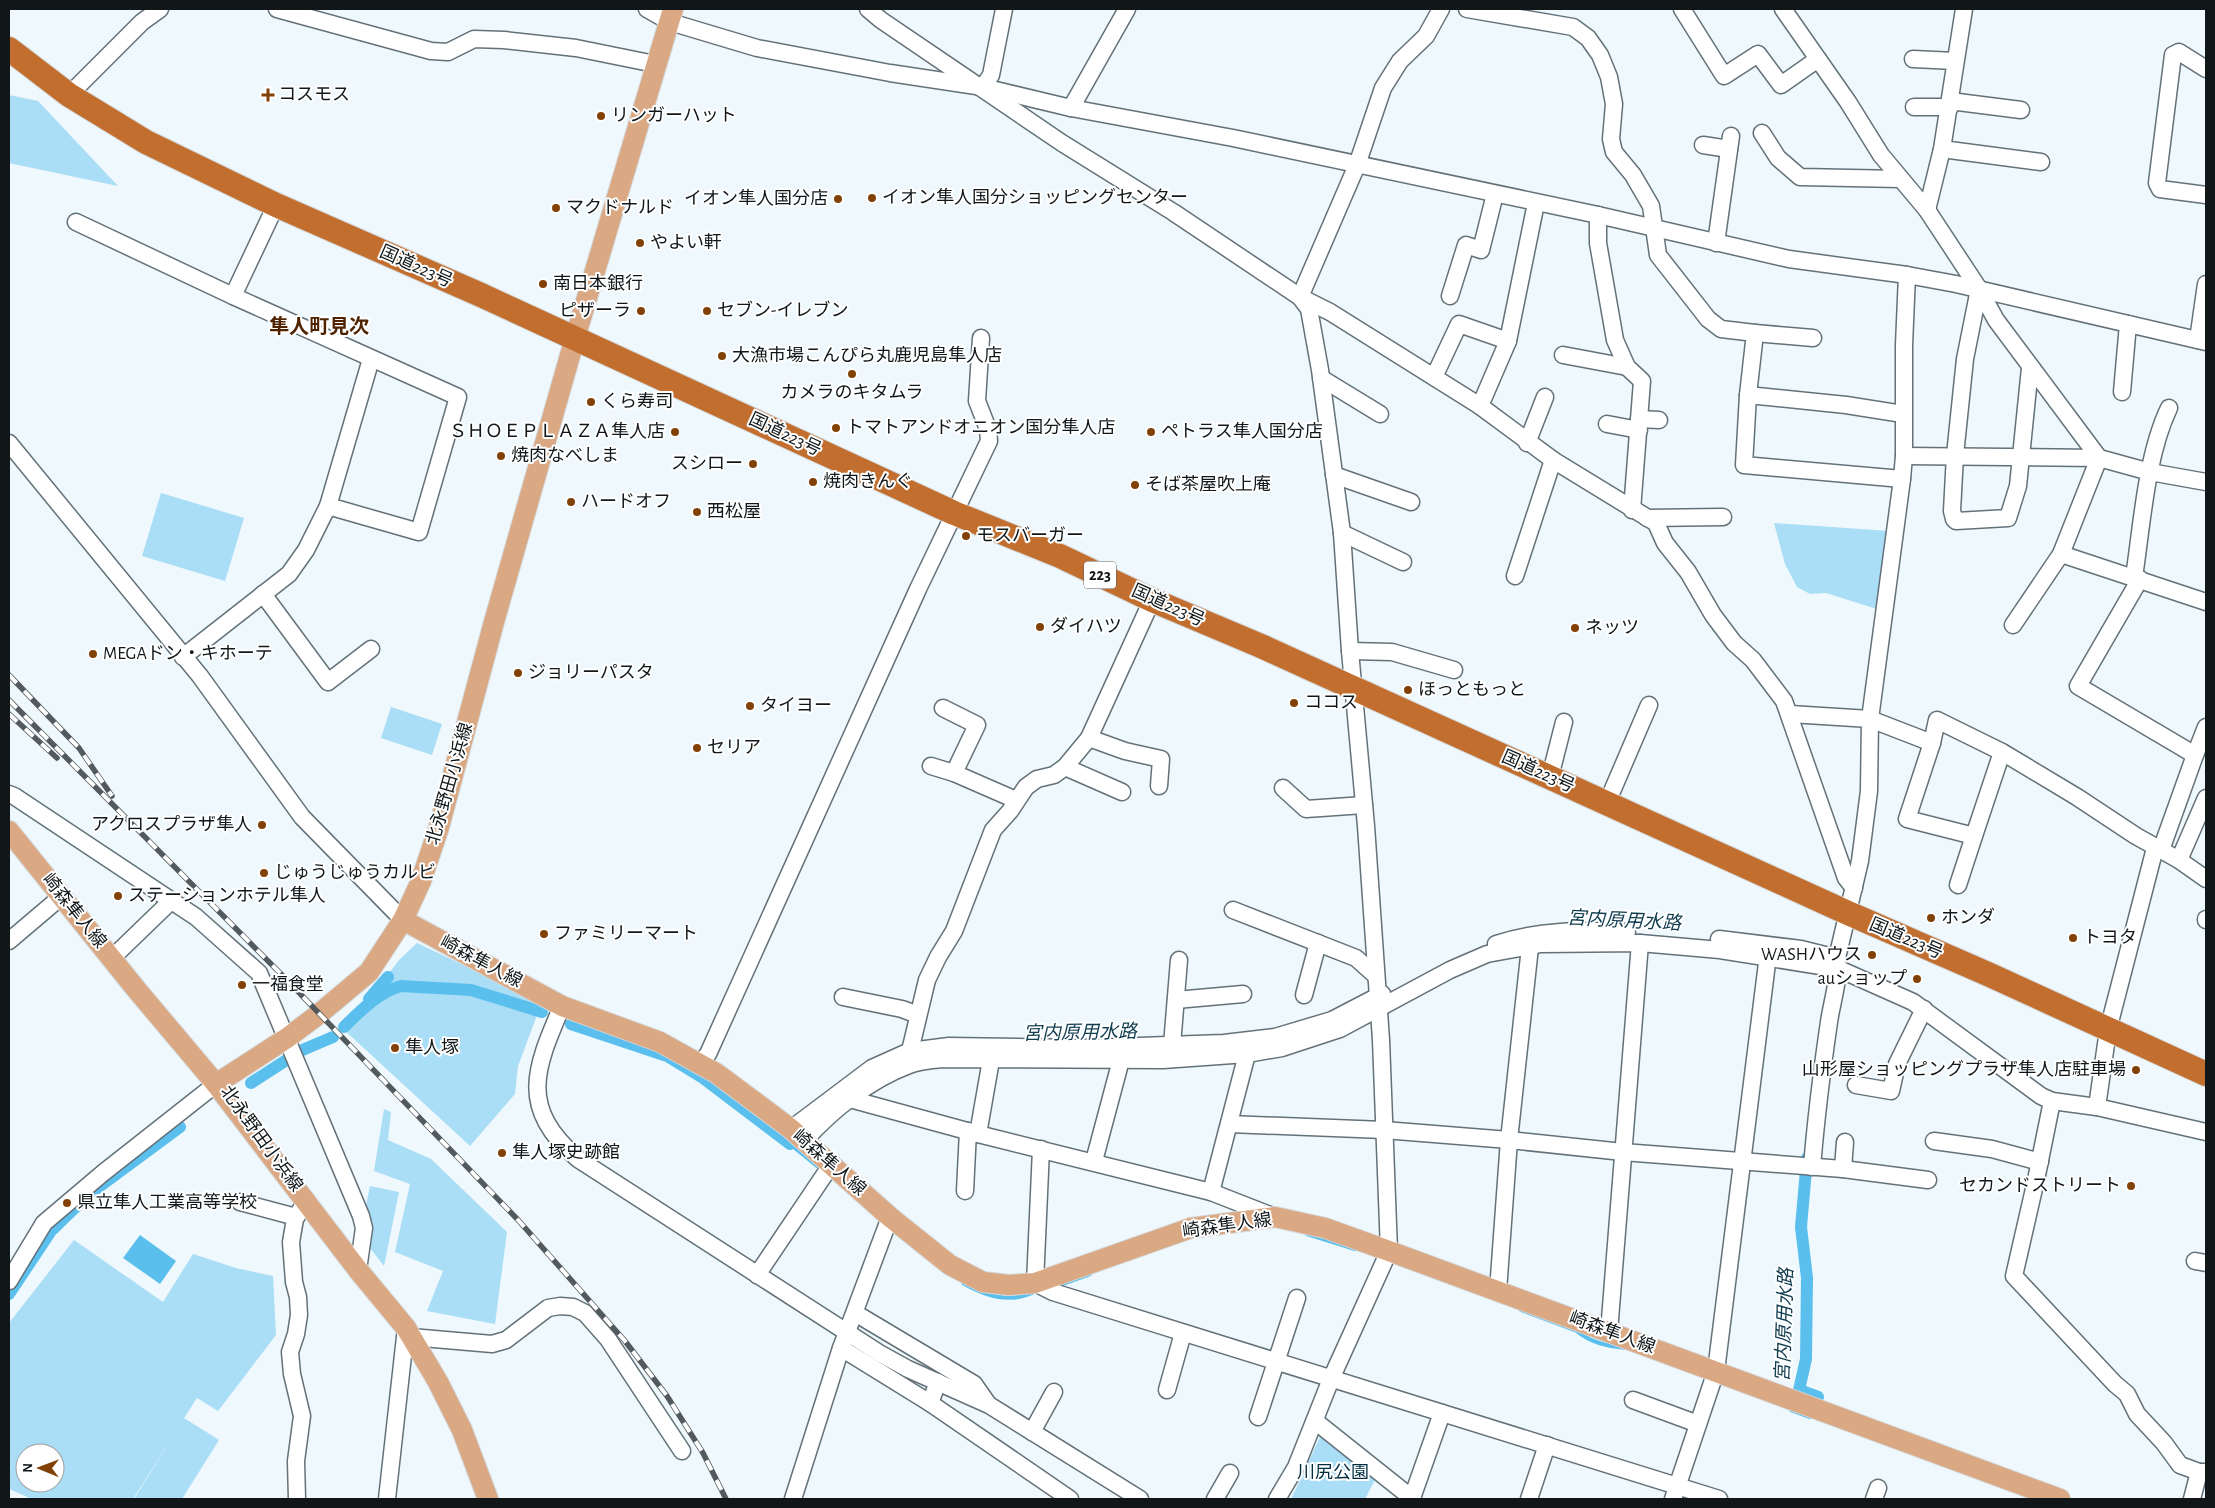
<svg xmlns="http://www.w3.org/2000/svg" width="2215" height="1508" viewBox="0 0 2215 1508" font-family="'Alegreya Sans','Noto Sans JP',sans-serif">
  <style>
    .green { fill: #aaddf6; fill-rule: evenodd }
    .water { fill: #5bbfed }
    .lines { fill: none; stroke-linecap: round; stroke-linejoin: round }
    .stream { stroke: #5bbfed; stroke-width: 4 }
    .canal { stroke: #5bbfed; stroke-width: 12 }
    .minor-casing { stroke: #637179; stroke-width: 19 }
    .major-casing { stroke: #d4d5d6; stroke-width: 22 }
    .highway-casing { stroke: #d4d5d6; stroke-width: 26 }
    .minor { stroke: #fff; stroke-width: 16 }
    .major { stroke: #daa882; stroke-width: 20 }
    .highway { stroke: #c16e2e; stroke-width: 24 }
    .rail-casing { stroke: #535a5d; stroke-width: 5.5 }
    .rail { stroke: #fff; stroke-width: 4; stroke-dasharray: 11; stroke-linecap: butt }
    .poi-dot { fill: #824207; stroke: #fff; stroke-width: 2 }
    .labels { text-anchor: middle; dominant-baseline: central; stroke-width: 4; stroke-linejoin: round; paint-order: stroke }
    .shield { fill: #fff; stroke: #585d5e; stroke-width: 1 }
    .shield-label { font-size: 16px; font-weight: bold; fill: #111719 }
    .poi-label { font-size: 18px; fill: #111719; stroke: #fff; text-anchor: start }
    .street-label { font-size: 18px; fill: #111719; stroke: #fff }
    .park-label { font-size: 18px; fill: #002e40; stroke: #fff }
    .water-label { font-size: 19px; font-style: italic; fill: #103c4f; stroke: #fff }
    .quarter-label { font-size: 20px; font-weight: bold; fill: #4f2300; stroke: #fff }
  </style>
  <rect width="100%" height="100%" fill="#eef8fd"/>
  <g class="green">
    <polygon points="9,95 38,101 118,186 9,163"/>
    <polygon points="161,493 244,518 225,581 142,556"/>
    <polygon points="1774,523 1889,531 1877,609 1826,593 1810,594 1797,587 1785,564"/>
    <polygon points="391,707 442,724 432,755 381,738"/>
    <polygon points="417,943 542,1002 518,1066 515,1094 470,1146 341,1027 377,989 399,960"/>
    <polygon points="384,1109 391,1112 388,1140 431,1159 507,1232 495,1324 427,1311 443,1271 395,1252 410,1184 374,1171"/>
    <polygon points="370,1186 399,1192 384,1266 360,1235"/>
    <path d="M74,1240L163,1302L193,1254L236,1268L273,1276L276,1335L218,1411L197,1398L184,1418L219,1440L182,1499H134L177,1430L133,1499H32L9,1489V1323ZM25,1453H55V1483H25Z"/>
    <polygon points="1321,1435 1342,1443 1375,1480 1365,1499 1291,1499"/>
  </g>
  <polygon class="water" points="140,1235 176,1261 160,1284 123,1258"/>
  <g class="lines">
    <g class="stream">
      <polyline points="790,1144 817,1166"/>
      <polyline points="1307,1234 1355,1249"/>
      <path d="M963,1283C985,1296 1012,1304 1036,1291"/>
      <polyline points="1057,1286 1090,1274"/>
      <path d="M1521,1310L1577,1331C1589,1342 1610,1347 1626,1348"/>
      <polyline points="1791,1410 1810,1417"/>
    </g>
    <g class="canal">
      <polyline points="369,999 388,977"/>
      <polyline points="571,1024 667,1056 703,1078 790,1144"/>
      <path d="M344,1027C360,1011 379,992 401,986L471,990L542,1012"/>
      <polyline points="300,1051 333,1037"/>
      <polyline points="251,1083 285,1061"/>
      <polyline points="1807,1158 1801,1227 1807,1278 1806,1359 1799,1390 1818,1397"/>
      <polyline points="9,1294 51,1231 88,1195 180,1127"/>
    </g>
    <defs>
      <g id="minor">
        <polyline points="277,9 431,51 448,52 474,39 504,40 576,48 655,64"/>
        <polyline points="647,9 670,22 757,48 890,73 983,87 1071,108 1233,138 1598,215 1789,259 1907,275 1956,284 2206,342"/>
        <polyline points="868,9 881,20 1062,143 1173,212 1300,297 1330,312 1480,406 1553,460 1656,523 1665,543 1688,572 1713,615 1734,643 1753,660 1784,701 1846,878 1854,888"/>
        <polyline points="1467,9 1573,27 1588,38 1600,55 1609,77 1614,104 1611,139 1614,152 1633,175 1651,206 1658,255 1708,319 1721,329 1755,333 1748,395"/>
        <polyline points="1682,9 1724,76 1758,54 1781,85 1818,59"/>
        <polyline points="1783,9 1848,102 1881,155 1927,210 1979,289 1996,320 2099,458"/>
        <polyline points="1913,59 1955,61"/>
        <polyline points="2206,69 2179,52 2173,55 2157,183 2160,189 2206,195"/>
        <polyline points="983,87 991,75 1004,9"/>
        <polyline points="69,95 142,22 160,9"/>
        <polyline points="1950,101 2021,110"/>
        <polyline points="1914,107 1950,107"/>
        <polyline points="1071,108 1127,9"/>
        <polyline points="1762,133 1778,158 1800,177 1901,179"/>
        <polyline points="1703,145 1729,149"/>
        <polyline points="1942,149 2041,162"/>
        <polyline points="276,205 233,296 458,397 419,532 328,506 371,359"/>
        <polyline points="1927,210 1942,149 1964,9"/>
        <polyline points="1598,215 1598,243 1615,340 1627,367 1642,381 1632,510"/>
        <polyline points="76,222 233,296"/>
        <polyline points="1716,243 1731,136"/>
        <polyline points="1979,289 1965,359 1955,455 1952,511 1954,519 1956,521 2008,518 2018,486 2030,368"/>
        <polyline points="1450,296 1466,245 1481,250 1495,194"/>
        <polyline points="1300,297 1357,165 1383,88 1400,61 1426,36 1441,9"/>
        <polyline points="1755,333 1813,338"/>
        <polyline points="2198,340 2206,284"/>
        <polyline points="1563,355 1627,367"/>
        <polyline points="1434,377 1459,324 1508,341"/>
        <polyline points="1321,378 1380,414"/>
        <polyline points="2122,392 2128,324"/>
        <polyline points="1480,406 1508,341 1536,203"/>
        <polyline points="1639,419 1659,420"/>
        <polyline points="1607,424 1639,430"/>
        <polyline points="9,443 200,676 302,817 403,920"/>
        <polyline points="1527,443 1545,397"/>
        <polyline points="1904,456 2099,458 2150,472 2206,482"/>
        <polyline points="1334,475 1411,502"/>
        <polyline points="1902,479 1744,465 1748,395 1846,405 1903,414"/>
        <polyline points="1647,518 1723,517"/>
        <polyline points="1342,533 1403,562"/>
        <polyline points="2061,554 2206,602"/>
        <polyline points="1515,576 1553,460"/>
        <path d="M2134,577C2142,525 2146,456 2169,408"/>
        <polyline points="2140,579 2078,686 2195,755 2161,850"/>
        <polyline points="263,594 328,682 371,649"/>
        <polyline points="2013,625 2061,554 2099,458"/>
        <polyline points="1350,651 1392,652 1454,670"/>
        <polyline points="183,657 289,574 306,550 328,506"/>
        <polyline points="943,708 977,725 954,773 1016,800"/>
        <polyline points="1790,714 1870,719 1932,743 1937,720 2002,752 2077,797 2136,836 2179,860 2206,879"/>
        <polyline points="1089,738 1125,751 1161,759 1159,786"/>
        <polyline points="1932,743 1907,819 1974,836 2002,752"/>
        <polyline points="2195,755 2206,727"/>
        <polyline points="931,766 954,773"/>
        <polyline points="1065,767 1122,792"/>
        <polyline points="1550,777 1564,722"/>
        <polyline points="1283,788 1306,809 1364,805"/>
        <polyline points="9,794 14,796 196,917 259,973 361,1216 364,1228 358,1270"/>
        <polyline points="1607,803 1649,705"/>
        <polyline points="2179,860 2206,798"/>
        <polyline points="1958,885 1974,836"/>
        <polyline points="1233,910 1356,958 1375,975"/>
        <polyline points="2206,920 2206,919"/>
        <path d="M1719,939L1801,949L1837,958C1840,978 1832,1001 1829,1022C1822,1070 1816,1118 1812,1167"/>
        <polyline points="9,941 62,896"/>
        <path d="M1496,944C1539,930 1581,930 1627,932"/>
        <polyline points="112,958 171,901"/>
        <polyline points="1837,958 1860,861 1869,791 1870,719 1902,479 1904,456 1904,345 1907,275"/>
        <polyline points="1304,995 1318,943"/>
        <polyline points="843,997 902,1009 918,1015"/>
        <polyline points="1176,1000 1243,994"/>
        <path d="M562,1006C535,1069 518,1107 578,1159L879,1353L908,1369L989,1405L1140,1499"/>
        <polyline points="1172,1045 1179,960"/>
        <polyline points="910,1051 927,980 938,957 954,931 993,830 1010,811 1026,787 1037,779 1054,775 1065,767 1089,738 1152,600"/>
        <polyline points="699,1064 708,1054 918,589 989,441 988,429 977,401 981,338"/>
        <polyline points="1856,1085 1891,1091 1897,1064 1924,1009"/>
        <polyline points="850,1099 978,1134 1211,1192 1275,1217"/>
        <polyline points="2052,1101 2036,1180 2014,1276 2115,1384 2127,1394 2137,1414 2164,1443 2180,1465 2199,1472"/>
        <polyline points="2097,1107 2108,1030 2155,848"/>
        <polyline points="1229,1124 1384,1130 1509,1140 1623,1152 1843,1169 1928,1180"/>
        <polyline points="791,1129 872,1068 910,1051 949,1046 1083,1048 1224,1043 1275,1037 1332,1020 1382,994"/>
        <polyline points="978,1134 991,1060"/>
        <path d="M804,1141C832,1110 869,1080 909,1065C919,1061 931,1060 943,1059L1163,1060L1247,1054L1282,1048L1340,1029L1450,970L1487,954L1541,944L1640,943L1720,950L1839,969L1913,1002L2041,1096L2052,1101L2097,1107L2206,1132"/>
        <polyline points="1934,1141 1992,1149 2040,1162"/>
        <polyline points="1041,1149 1035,1283 1053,1292 1719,1499"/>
        <polyline points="1094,1161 1121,1060"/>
        <polyline points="1843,1169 1845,1142"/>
        <polyline points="965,1191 968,1131"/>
        <polyline points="1211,1192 1247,1054"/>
        <polyline points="240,1202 296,1217"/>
        <polyline points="2195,1261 2206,1263"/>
        <polyline points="757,1275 831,1165"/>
        <polyline points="9,1281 44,1223 103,1173 216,1084"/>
        <polyline points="1498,1291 1509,1140 1530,947"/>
        <polyline points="855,1313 974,1384 988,1404"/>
        <polyline points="1609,1332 1640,943"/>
        <polyline points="411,1337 492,1344 506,1340 548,1308 560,1306 573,1307 585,1313 608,1339 682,1451"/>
        <polyline points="841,1348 930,1403"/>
        <polyline points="938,1382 930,1403 1070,1499"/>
        <polyline points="1167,1390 1183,1333"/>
        <polyline points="1633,1400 1698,1424"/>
        <polyline points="1258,1417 1297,1298"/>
        <polyline points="1315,1421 1413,1499"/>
        <polyline points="1032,1432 1054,1392"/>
        <polyline points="1412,1498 1442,1413"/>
        <polyline points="297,1499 296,1461 302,1416 292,1374 290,1352 296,1334 299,1315 298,1297 294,1282 291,1242 295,1219 306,1201"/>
        <polyline points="387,1499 406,1328"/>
        <polyline points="793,1499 841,1348 890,1217"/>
        <polyline points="1215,1499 1230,1473"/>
        <polyline points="1277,1499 1296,1467 1331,1379 1389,1251 1381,1040 1366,826 1350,651 1342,533 1320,370 1309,309 1300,297"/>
        <polyline points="1529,1499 1547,1445"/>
        <polyline points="1673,1499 1716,1371 1769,947"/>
        <polyline points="1874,1499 1878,1488"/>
        <polyline points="2192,1499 2199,1472 2206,1472"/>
      </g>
      <g id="major">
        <polyline points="9,831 136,989 216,1084 358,1270 406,1328 438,1382 462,1430 488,1499"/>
        <polyline points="403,920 562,1006 660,1042 716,1073 791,1129 890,1217 950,1265 983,1282 1009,1285 1035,1283 1191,1228 1275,1217 1325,1228 1389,1251 2060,1499"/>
        <polyline points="216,1084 287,1038 319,1014 369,972 403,920 421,881 439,827 494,622 575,338 673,9"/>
      </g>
      <polyline id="highway" points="9,49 69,95 146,142 276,205 481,295 954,513 1060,556 1152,600 1261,646 1848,913 1990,975 2206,1074"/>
    </defs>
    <use href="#minor" class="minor-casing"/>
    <use href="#major" class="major-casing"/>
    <use href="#highway" class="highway-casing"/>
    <use href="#minor" class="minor"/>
    <use href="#major" class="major"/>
    <use href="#highway" class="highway"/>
    <defs>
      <g id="rail">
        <polyline points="9,675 79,748 112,796"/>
        <polyline points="9,700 284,977 519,1221 625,1341 667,1396 703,1453 726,1499"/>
        <polyline points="9,714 57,758"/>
      </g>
    </defs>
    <use href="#rail" class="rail-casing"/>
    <use href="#rail" class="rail"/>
  </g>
  <g class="poi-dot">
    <path d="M265.5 87.5h5v5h5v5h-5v5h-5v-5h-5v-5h5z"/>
    <circle cx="601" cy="116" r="5"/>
    <circle cx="872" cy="198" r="5"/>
    <circle cx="838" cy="199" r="5"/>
    <circle cx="556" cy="208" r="5"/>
    <circle cx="640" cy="243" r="5"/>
    <circle cx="543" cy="284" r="5"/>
    <circle cx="641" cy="311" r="5"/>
    <circle cx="707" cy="311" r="5"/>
    <circle cx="722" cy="356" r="5"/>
    <circle cx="852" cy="374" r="5"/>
    <circle cx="591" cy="402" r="5"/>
    <circle cx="836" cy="428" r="5"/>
    <circle cx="675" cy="432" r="5"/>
    <circle cx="1151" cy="432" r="5"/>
    <circle cx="501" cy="456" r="5"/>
    <circle cx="753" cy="464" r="5"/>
    <circle cx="813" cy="482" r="5"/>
    <circle cx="1135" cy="485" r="5"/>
    <circle cx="571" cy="502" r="5"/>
    <circle cx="697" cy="512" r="5"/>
    <circle cx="966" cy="536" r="5"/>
    <circle cx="1040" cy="627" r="5"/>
    <circle cx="1575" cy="628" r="5"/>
    <circle cx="93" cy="654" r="5"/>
    <circle cx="518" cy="673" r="5"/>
    <circle cx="1408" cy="690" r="5"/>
    <circle cx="1294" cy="703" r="5"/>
    <circle cx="750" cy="706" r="5"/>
    <circle cx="697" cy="748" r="5"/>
    <circle cx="262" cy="825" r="5"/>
    <circle cx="264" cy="873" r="5"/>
    <circle cx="118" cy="896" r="5"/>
    <circle cx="1931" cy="918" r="5"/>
    <circle cx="544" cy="934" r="5"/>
    <circle cx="2073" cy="938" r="5"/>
    <circle cx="1872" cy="955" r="5"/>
    <circle cx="1917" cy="979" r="5"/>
    <circle cx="242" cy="985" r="5"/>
    <circle cx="395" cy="1048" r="5"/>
    <circle cx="2136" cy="1070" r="5"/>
    <circle cx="502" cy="1153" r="5"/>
    <circle cx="2131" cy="1186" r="5"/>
    <circle cx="67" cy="1203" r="5"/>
  </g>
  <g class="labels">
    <rect class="shield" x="1084" y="561.5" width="32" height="27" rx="4"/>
    <g class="shield-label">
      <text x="1100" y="575">223</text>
    </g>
    <g class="poi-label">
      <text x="278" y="95">コスモス</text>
      <text x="611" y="116">リンガーハット</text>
      <text x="882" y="198">イオン隼人国分ショッピングセンター</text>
      <text x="828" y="199" text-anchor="end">イオン隼人国分店</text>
      <text x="566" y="208">マクドナルド</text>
      <text x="650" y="243">やよい軒</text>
      <text x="553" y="284">南日本銀行</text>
      <text x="631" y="311" text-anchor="end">ピザーラ</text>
      <text x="717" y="311">セブン-イレブン</text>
      <text x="732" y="356">大漁市場こんぴら丸鹿児島隼人店</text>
      <text x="852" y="393" text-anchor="middle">カメラのキタムラ</text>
      <text x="601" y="402">くら寿司</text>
      <text x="846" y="428">トマトアンドオニオン国分隼人店</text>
      <text x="665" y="432" text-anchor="end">ＳＨＯＥＰＬＡＺＡ隼人店</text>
      <text x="1161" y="432">ペトラス隼人国分店</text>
      <text x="511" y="456">焼肉なべしま</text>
      <text x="743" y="464" text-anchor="end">スシロー</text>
      <text x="823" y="482">焼肉きんぐ</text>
      <text x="1145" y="485">そば茶屋吹上庵</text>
      <text x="581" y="502">ハードオフ</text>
      <text x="707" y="512">西松屋</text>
      <text x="976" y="536">モスバーガー</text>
      <text x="1050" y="627">ダイハツ</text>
      <text x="1585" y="628">ネッツ</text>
      <text x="103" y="654">MEGAドン・キホーテ</text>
      <text x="528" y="673">ジョリーパスタ</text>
      <text x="1418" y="690">ほっともっと</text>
      <text x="1304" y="703">ココス</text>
      <text x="760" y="706">タイヨー</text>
      <text x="707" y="748">セリア</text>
      <text x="252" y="825" text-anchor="end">アクロスプラザ隼人</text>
      <text x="274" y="873">じゅうじゅうカルビ</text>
      <text x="128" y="896">ステーションホテル隼人</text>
      <text x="1941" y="918">ホンダ</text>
      <text x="554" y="934">ファミリーマート</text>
      <text x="2083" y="938">トヨタ</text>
      <text x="1862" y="955" text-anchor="end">WASHハウス</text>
      <text x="1907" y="979" text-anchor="end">auショップ</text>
      <text x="252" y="985">一福食堂</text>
      <text x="405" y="1048">隼人塚</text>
      <text x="2126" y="1070" text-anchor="end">山形屋ショッピングプラザ隼人店駐車場</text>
      <text x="512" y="1153">隼人塚史跡館</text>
      <text x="2121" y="1186" text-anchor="end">セカンドストリート</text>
      <text x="77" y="1203">県立隼人工業高等学校</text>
    </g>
    <g class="street-label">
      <text transform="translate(416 267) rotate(24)">国道223号</text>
      <text transform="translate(785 435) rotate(25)">国道223号</text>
      <text transform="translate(1168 606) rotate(24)">国道223号</text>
      <text transform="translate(1538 772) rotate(24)">国道223号</text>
      <text transform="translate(450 784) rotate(-74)">北永野田小浜線</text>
      <text transform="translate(74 911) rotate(51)">崎森隼人線</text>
      <text transform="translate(1906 939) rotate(23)">国道223号</text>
      <text transform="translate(481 962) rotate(28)">崎森隼人線</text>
      <text transform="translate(261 1139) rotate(54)">北永野田小浜線</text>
      <text transform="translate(829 1163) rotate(41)">崎森隼人線</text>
      <text transform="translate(1227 1226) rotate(-8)">崎森隼人線</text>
      <text transform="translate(1612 1333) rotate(20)">崎森隼人線</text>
    </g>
    <g class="park-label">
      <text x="1333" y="1473">川尻公園</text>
    </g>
    <g class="water-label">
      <text transform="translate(1624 921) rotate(3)">宮内原用水路</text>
      <text transform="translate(1080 1033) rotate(-1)">宮内原用水路</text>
      <text transform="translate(1785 1325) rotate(-88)">宮内原用水路</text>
    </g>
    <g class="quarter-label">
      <text x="319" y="327">隼人町見次</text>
    </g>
  </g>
  <rect width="2215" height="1508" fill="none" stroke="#111719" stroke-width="20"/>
  <g transform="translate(40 1468) rotate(271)"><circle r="24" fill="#ffffff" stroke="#a0a2a3"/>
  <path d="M0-4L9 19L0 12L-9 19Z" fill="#824207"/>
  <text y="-8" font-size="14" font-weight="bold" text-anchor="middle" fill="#111719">N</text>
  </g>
</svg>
